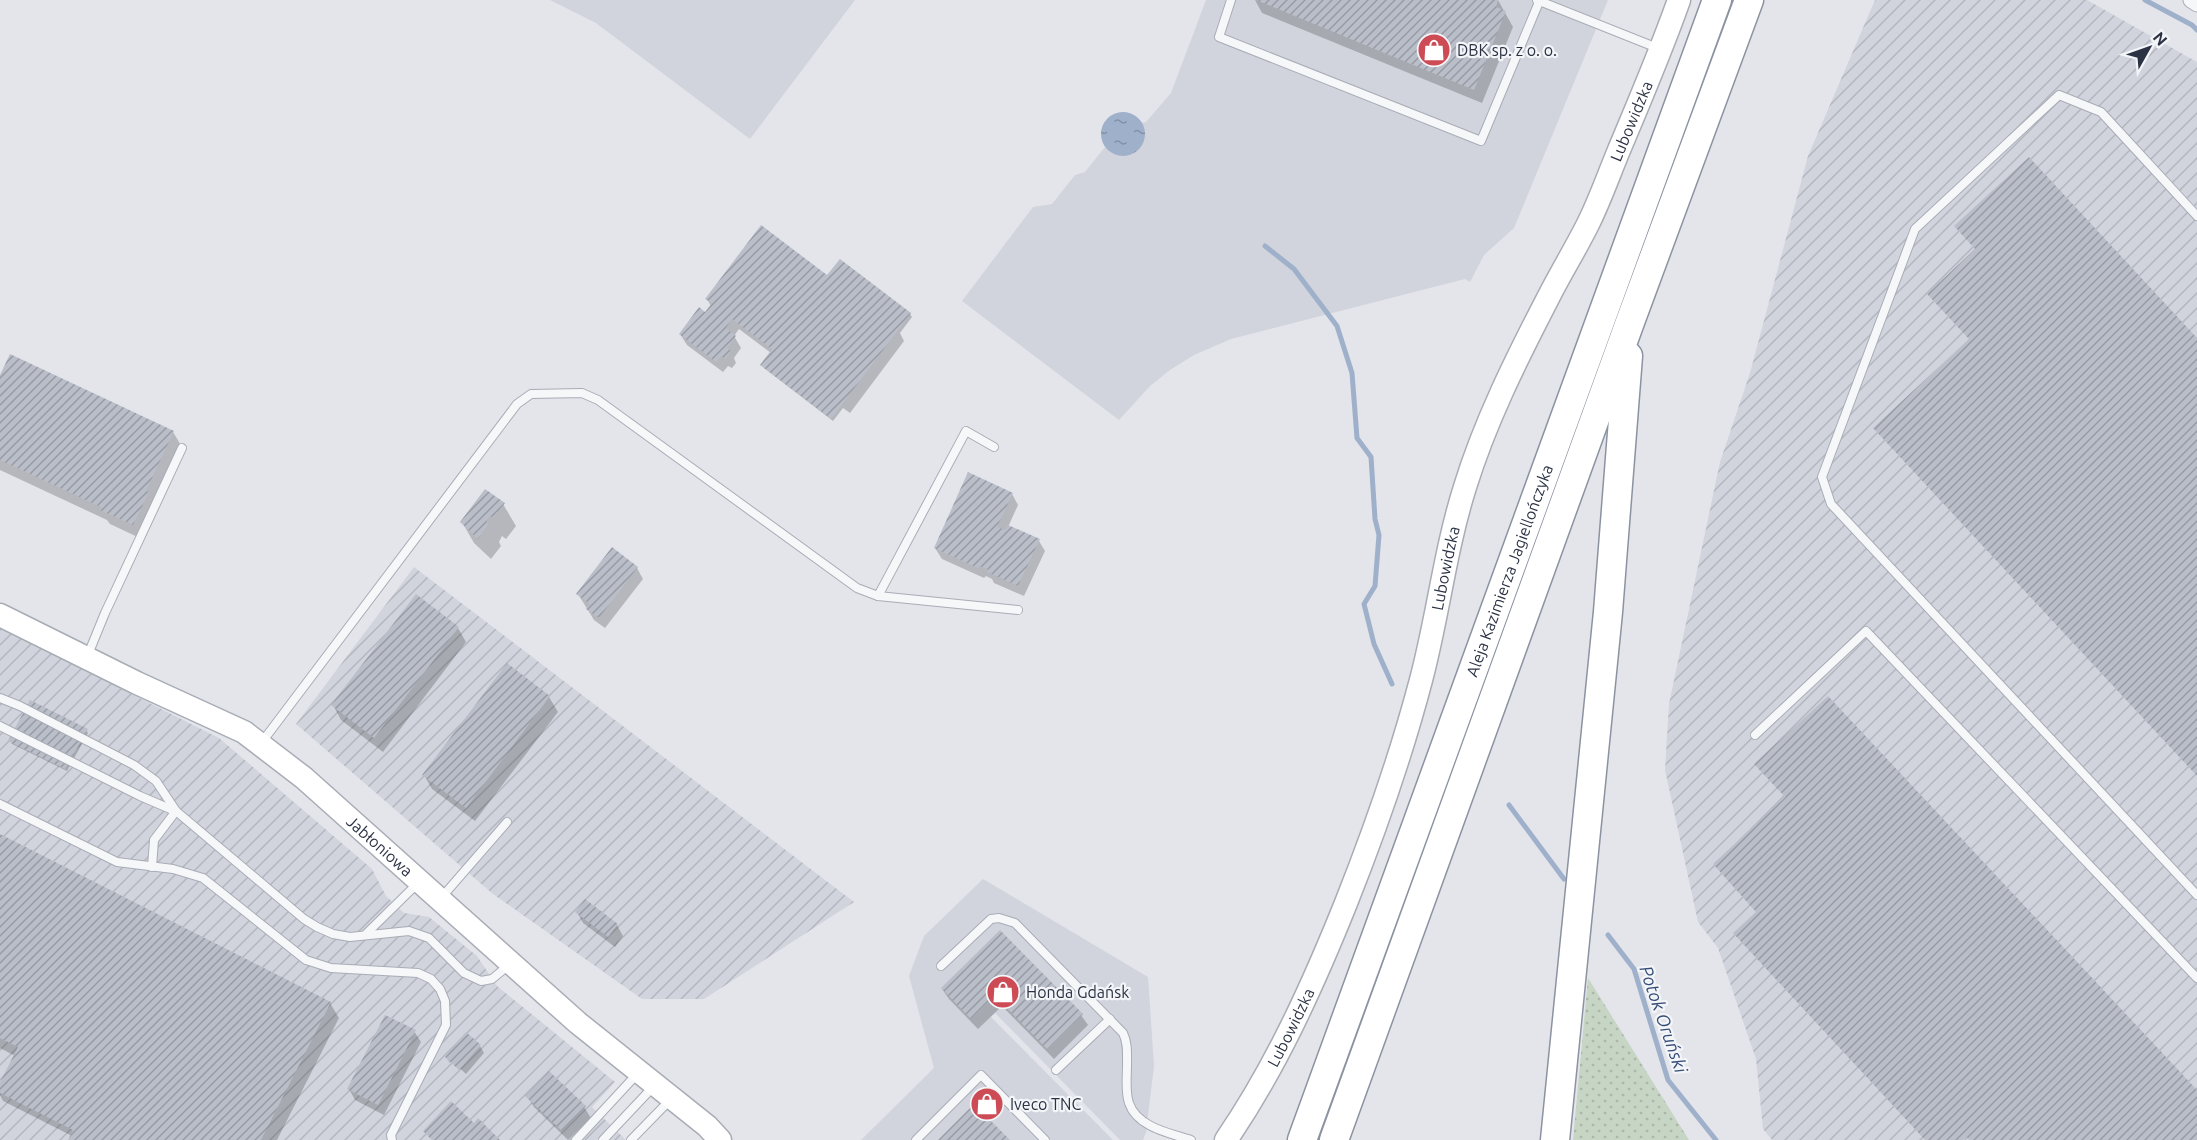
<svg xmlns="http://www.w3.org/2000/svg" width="2197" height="1140" viewBox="0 0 2197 1140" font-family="Ubuntu,sans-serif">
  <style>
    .built { fill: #d1d4dd }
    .industrial { fill: url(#industrial-furrows) }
    .green { fill: url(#green-dots) }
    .water { fill: url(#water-ripples) }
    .shadow { fill: #0003 }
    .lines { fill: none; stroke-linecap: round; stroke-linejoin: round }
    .stream { stroke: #9fb0ca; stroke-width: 5 }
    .building { fill: url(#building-hatch) }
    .lane-casing { stroke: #a8acb5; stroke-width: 10 }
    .street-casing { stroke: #a8acb5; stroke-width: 17 }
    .secondary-casing { stroke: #a8acb5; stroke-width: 25 }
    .highway-casing { stroke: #8b92a1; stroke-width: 31 }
    .lane { stroke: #f6f7f9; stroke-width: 8 }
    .street { stroke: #f6f7f9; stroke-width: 15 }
    .secondary { stroke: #fff; stroke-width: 22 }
    .highway { stroke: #fff; stroke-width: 28 }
    .labels { text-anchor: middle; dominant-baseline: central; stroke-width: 4.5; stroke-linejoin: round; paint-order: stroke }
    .poi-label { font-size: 16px; fill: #2b3243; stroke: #f3f5f8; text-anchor: start }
    .street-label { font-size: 16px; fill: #2b3243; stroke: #f3f5f8 }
    .water-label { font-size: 18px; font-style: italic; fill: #354d77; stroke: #f3f5f8 }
  </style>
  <defs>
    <pattern id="industrial-furrows" width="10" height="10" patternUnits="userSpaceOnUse" patternTransform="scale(1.5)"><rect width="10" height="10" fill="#d1d4dd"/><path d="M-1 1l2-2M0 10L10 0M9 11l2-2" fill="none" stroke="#b4b6bf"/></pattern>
    <pattern id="green-dots" width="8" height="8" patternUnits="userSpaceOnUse" patternTransform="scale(1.5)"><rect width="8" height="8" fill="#c7d5c4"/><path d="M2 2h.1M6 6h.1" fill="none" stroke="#abb7aa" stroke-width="1.8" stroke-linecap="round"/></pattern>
    <pattern id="water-ripples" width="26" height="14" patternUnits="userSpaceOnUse" patternTransform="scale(1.5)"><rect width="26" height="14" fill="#9fb0ca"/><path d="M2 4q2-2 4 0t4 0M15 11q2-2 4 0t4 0" fill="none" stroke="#8290a6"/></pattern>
    <pattern id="building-hatch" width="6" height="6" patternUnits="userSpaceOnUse" patternTransform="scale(1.5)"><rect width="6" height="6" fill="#babec8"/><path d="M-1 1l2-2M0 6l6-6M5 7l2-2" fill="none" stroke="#979ba4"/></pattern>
  </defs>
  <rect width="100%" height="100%" fill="#e3e5eb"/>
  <g class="built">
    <polygon points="550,0 855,0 750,139 596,23"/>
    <polygon points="1206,0 1608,0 1514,228 1484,255 1470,282 1465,279 1231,339 1194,355 1170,370 1150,386 1119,420 962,301 1033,207 1052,204 1075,175 1085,172 1105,147 1102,139 1101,131 1104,123 1110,116 1117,113 1126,112 1134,115 1143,123 1146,122 1171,93"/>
    <polygon points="983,879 1148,977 1154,1066 1146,1132 1143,1140 1120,1140 995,1013 991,1017 1113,1140 861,1140 934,1068 909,976 924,936"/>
  </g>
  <g class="industrial">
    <polygon points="1875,0 2087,0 2197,62 2197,1140 1772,1140 1763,1129 1756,1059 1718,948 1698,922 1665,770 1669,704 1720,462 1750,373 1808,156"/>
    <polygon points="414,567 854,902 704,999 642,999 493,894 296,724"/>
    <polygon points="0,628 219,738 372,869 386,896 404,913 429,917 477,956 497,986 615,1082 592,1107 626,1140 0,1140"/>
  </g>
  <polygon class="green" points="1588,978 1689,1140 1573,1140"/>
  <circle class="water" cx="1123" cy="134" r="22"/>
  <g class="shadow">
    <polygon points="1255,0 1498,0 1513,27 1482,103 1262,13"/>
    <polygon points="828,277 910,314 912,317 900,333 904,341 850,413 843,408 833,421 764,368 771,353 739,329 734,336 741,348 734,358 736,363 732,368 728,366 723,372 687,345 680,334 705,314 711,306 707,299"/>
    <polygon points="0,378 173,432 182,447 142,539 110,524 107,520 0,470"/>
    <polygon points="1012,494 1018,505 1008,527 1039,541 1045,551 1024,596 994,583 992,579 986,576 984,578 942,559 935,548"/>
    <polygon points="503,504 516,526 506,539 502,536 499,542 501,546 491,559 474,543 462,522"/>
    <polygon points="637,568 643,579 605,628 594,620 578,594"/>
    <polygon points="458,628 466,642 383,752 341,720 333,705"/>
    <polygon points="507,665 549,697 558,712 475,821 432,789 424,775"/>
    <polygon points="86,730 88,733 67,771 12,744 10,741"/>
    <polygon points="0,836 330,1003 339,1018 277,1140 70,1140 72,1136 3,1101 0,1095 0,1085 15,1056 0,1048"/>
    <polygon points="577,912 617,925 623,936 615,947 583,923"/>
    <polygon points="1000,932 1081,1015 1088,1025 1054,1059 1002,1006 978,1029 949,999 942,989"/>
    <polygon points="414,1031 421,1042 384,1115 355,1100 349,1089"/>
    <polygon points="480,1046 484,1053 466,1074 450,1059 450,1063 446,1057"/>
    <polygon points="527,1096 584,1107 591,1118 568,1140 534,1107"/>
  </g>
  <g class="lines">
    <g class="stream">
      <polyline points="2145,0 2192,25 2197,30"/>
      <polyline points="1265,246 1294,269 1337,326 1352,373 1357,438 1371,457 1375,519 1379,535 1375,586 1364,604 1374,644 1392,684"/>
      <polyline points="1509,805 1564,879"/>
      <polyline points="1608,935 1634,969 1668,1080 1716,1140"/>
    </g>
  </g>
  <g class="building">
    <polygon points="1256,0 1498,0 1496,7 1506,11 1474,90"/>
    <polygon points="2029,157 2197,338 2197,776 1873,428 1969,339 1927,294 1975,249 1954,226"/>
    <polygon points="761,225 827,275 840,259 911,313 831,419 760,365 772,349 732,319 726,328 736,336 727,348 731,351 725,359 721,356 716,362 679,334 699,307 705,312 712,303 705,299"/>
    <polygon points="10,354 174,431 146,491 149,492 133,525 100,510 101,507 0,460 0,375"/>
    <polygon points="968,472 1013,493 997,527 1005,530 1008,525 1040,539 1018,586 987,572 988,569 979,566 978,568 934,548"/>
    <polygon points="485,489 505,503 493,518 490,516 486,521 489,523 478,539 460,522"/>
    <polygon points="612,547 638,567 599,618 586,609 590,604 576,594"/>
    <polygon points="416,594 459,627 374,738 331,705"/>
    <polygon points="507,663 550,696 466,808 422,775"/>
    <polygon points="1828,696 2197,1090 2197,1140 1969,1140 1967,1137 1963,1140 1925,1140 1733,933 1756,912 1713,864 1785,797 1754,764"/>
    <polygon points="30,700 88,729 65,769 8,741"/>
    <polygon points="0,834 331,1002 261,1140 68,1140 73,1130 0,1093 0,1082 18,1047 0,1038"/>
    <polygon points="585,899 618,924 608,937 575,912"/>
    <polygon points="1000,930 1083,1014 1047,1049 995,996 971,1019 941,988"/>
    <polygon points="385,1015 416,1030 378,1105 347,1089"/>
    <polygon points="466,1032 481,1045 459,1070 445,1057"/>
    <polygon points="549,1071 586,1106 562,1131 525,1096"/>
    <polygon points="451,1101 474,1123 478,1118 500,1140 432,1140 423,1131"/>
    <polygon points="974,1104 1010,1140 938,1140"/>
  </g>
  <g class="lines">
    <defs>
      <g id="lane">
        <polyline points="1231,0 1219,37 1481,141 1539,2"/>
        <polyline points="1537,0 1660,49"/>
        <polyline points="2197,216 2101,112 2059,95 1915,229 1822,477 1831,504 2197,895"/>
        <polyline points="878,596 966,431 994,447"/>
        <polyline points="87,657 105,613 182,448"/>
        <polyline points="0,698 20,706 134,765 156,781 176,811 304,919 317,927 333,934 350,937 409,931 429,938 464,973 481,981 492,979 510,964"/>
        <polyline points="0,726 140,796 175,811"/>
        <polyline points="1755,735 1866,631 2197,978"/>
        <polyline points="262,742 517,404 531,394 582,393 598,400 857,588 878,596 1018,610"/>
        <polyline points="0,804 117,862 173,869 203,878 306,960 331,968 418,973 431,979 440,989 445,1001 446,1025 391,1135 392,1140"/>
        <polyline points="152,867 154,840 176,811"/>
        <polyline points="442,897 507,822"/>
        <polyline points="366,934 419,882"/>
        <path d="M941,966L991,919L999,918L1015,923L1123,1033C1128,1043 1127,1054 1127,1065C1127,1077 1125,1091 1129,1103C1137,1127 1169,1133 1191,1140"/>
        <polyline points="1056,1070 1110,1019"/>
        <polyline points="576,1140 638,1073"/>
        <polyline points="603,1140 653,1087"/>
        <polyline points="631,1140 671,1099"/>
        <polyline points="916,1140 981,1075 1045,1140"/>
      </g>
      <polyline id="street" points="2191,0 2197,4"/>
      <g id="secondary">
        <path id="s1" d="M0,615L137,683L244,732L304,778L578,1023L707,1126L720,1140"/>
        <path id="s2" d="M1226,1140C1276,1067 1313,985 1346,903C1375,830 1401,756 1421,680C1438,616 1445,550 1465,487C1485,422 1516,360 1547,300C1560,274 1575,250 1588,224C1600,200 1609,174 1619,150C1640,100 1661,51 1679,0"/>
      </g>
      <g id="highway">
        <path id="s3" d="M1302,1140L1717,0"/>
        <polyline points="1334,1140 1630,322 1749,0"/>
        <polyline points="1555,1140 1608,612 1628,356"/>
      </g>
    </defs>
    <use href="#lane" class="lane-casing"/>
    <use href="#street" class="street-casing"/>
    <use href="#secondary" class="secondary-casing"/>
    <use href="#highway" class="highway-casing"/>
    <use href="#lane" class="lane"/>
    <use href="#street" class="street"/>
    <use href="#secondary" class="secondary"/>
    <use href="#highway" class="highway"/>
  </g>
  <defs>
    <symbol id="shop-disc" viewBox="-11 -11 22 22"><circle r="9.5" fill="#cd4b54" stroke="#f3f5f8"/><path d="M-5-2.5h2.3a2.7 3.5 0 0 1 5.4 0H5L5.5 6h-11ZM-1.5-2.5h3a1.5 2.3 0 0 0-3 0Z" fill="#fff"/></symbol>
  </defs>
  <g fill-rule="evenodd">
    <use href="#shop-disc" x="1415" y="31" width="38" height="38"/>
    <use href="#shop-disc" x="984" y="973" width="38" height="38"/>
    <use href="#shop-disc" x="968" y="1085" width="38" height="38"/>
  </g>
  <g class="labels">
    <g class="poi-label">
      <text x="1457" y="50">DBK sp. z o. o.</text>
      <text x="1026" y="992">Honda Gdańsk</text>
      <text x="1010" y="1104">Iveco TNC</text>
    </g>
    <g class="street-label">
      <text stroke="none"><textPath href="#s2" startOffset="1102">Lubowidzka</textPath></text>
      <text stroke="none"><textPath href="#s2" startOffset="616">Lubowidzka</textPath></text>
      <text stroke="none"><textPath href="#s3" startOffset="606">Aleja Kazimierza Jagiellończyka</textPath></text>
      <text stroke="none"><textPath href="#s1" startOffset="448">Jabłoniowa</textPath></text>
      <text stroke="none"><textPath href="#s2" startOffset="130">Lubowidzka</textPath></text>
    </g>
    <g class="water-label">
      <text transform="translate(1664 1019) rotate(71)">Potok Oruński</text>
    </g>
  </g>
  <g transform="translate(2149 48) rotate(50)" stroke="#f3f5f8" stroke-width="4.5" paint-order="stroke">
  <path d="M0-4.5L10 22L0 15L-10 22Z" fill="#2b3243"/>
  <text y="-9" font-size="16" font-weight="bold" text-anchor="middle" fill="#2b3243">N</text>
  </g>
</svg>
